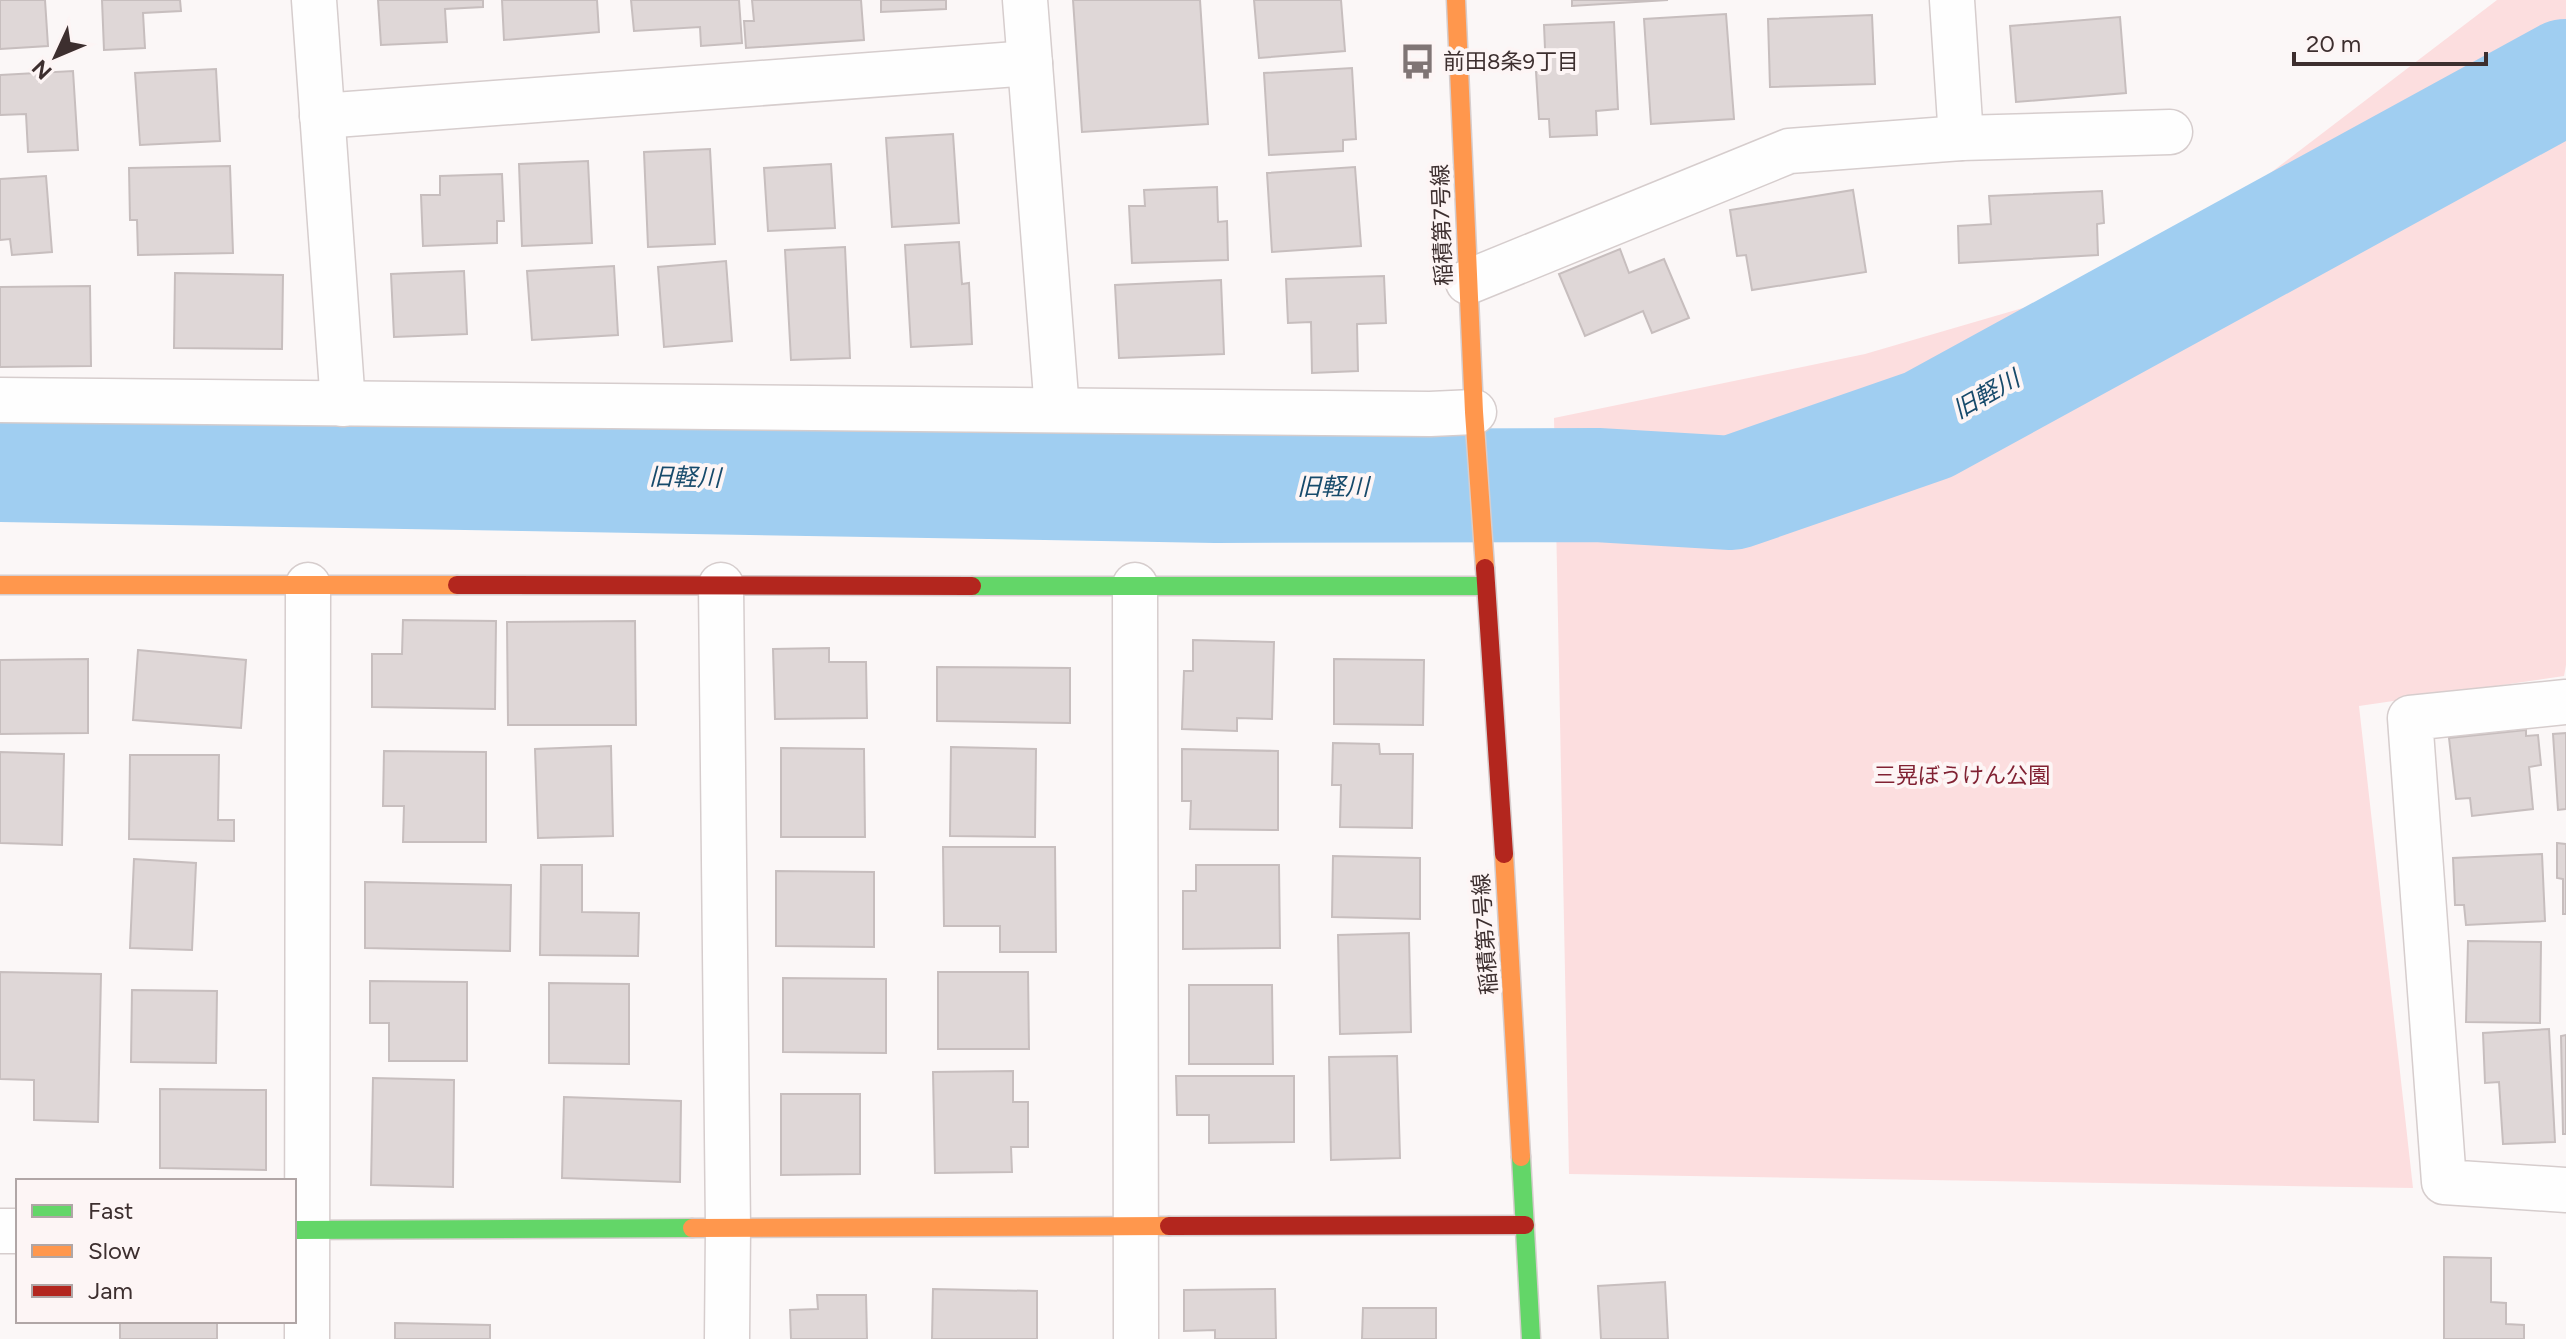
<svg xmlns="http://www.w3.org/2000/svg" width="2566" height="1339" viewBox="0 0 2566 1339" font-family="Figtree,'Noto Sans JP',sans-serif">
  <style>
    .green { fill: #fcdedf }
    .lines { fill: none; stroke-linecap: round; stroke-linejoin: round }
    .river { stroke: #a0cef1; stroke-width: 114 }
    .building { fill: #dfd7d7; stroke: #c7bebe; stroke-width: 2 }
    .street-casing { stroke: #d6cdcd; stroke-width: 47 }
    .fast-casing { stroke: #d6cdcd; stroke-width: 21 }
    .slow-casing { stroke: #d6cdcd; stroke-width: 21 }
    .jam-casing { stroke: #d6cdcd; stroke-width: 21 }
    .street { stroke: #fefefe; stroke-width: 44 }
    .fast { stroke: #63d668; stroke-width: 18 }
    .slow { stroke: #ff974d; stroke-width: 18 }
    .jam { stroke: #b3261e; stroke-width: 18 }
    .labels { text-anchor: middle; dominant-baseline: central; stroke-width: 8; stroke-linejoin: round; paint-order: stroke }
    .poi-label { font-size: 22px; fill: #3d2f2f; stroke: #fdf5f5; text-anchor: start }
    .street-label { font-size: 22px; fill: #3d2f2f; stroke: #fdf5f5 }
    .park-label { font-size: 22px; fill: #812233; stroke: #fdf5f5 }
    .water-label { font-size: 24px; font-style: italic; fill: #174a6b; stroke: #fdf5f5 }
  </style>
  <rect width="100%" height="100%" fill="#fbf7f7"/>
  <polygon class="green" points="2497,0 2566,0 2566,665 2564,676 2359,706 2413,1188 1569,1174 1554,418 1865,354 2033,305 2109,296"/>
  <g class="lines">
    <polyline class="river" points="0,465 1216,486 1597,485 1732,493 1928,425 2566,76"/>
  </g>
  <g class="building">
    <polygon points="0,0 45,0 48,46 0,49"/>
    <polygon points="102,0 180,0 181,11 143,13 145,48 104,50"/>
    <polygon points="378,0 483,0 483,7 445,9 447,42 381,45"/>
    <polygon points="502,0 597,0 599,32 504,40"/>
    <polygon points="631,0 739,0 742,43 701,46 700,27 634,31"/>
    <polygon points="752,0 861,0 864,40 746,48 744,21 754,21"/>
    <polygon points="881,0 946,0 946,9 881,12"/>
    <polygon points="1073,0 1200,0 1208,124 1082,132"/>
    <polygon points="1254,0 1341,0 1345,51 1259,58"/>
    <polygon points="1572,0 1668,0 1572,6"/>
    <polygon points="1726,14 1734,119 1651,124 1644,19"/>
    <polygon points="1872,15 1875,84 1770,87 1768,19"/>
    <polygon points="2120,17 2126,93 2016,102 2010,26"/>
    <polygon points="1614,22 1618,109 1596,111 1597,135 1550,137 1549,119 1539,119 1536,72 1546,72 1544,25"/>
    <polygon points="1352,68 1356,139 1343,140 1343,151 1269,155 1264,73"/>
    <polygon points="216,69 220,141 140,145 135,73"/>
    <polygon points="73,71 78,150 28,152 26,114 0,115 0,75"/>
    <polygon points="953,134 959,223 892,227 886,138"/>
    <polygon points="710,149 715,244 648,247 644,152"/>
    <polygon points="588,161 592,243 522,246 519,164"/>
    <polygon points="831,164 835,228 768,231 764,168"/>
    <polygon points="230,166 233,253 138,255 137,220 130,220 129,168"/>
    <polygon points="1355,167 1361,246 1272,252 1267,173"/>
    <polygon points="502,174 504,221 497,221 497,243 423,246 421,195 440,195 440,176"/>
    <polygon points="46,176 52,252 12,255 10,239 0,240 0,179"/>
    <polygon points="1217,187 1218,222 1227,221 1228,260 1132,263 1129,206 1145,206 1144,190"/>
    <polygon points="1853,190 1866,272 1752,290 1746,255 1737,256 1730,210"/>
    <polygon points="2102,191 2104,223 2097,224 2098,255 1959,263 1958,226 1991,224 1989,196"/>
    <polygon points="959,242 962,284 969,283 972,344 911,347 905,245"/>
    <polygon points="845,247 850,358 791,360 785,250"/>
    <polygon points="1620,249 1629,273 1664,259 1689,318 1652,333 1643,311 1585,336 1559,274"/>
    <polygon points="726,261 732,341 664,347 658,267"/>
    <polygon points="614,266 618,335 532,340 527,271"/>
    <polygon points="464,271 467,334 394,337 391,274"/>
    <polygon points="175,273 283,275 282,349 174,348"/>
    <polygon points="1384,276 1386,323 1357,324 1358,371 1312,373 1311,322 1288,323 1286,279"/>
    <polygon points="1221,280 1224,354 1119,358 1115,285"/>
    <polygon points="90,286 91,366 0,367 0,287"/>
    <polygon points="403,620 496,621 495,709 372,707 372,654 402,654"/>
    <polygon points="635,621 636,725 508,725 507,622"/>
    <polygon points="1193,640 1274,642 1272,719 1237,718 1237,731 1182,729 1184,671 1193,671"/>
    <polygon points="829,648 829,662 866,662 867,718 775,719 773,649"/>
    <polygon points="138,650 246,660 241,728 133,720"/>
    <polygon points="88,659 88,733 0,734 0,660"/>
    <polygon points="1334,659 1424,660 1423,725 1334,724"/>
    <polygon points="937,667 1070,668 1070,723 937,721"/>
    <polygon points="2526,730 2526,736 2538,735 2541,765 2529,767 2533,809 2472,816 2470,798 2456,799 2449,738"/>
    <polygon points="2566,733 2566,809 2558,810 2553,734"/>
    <polygon points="1333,743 1379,744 1380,754 1413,754 1412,828 1340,827 1341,785 1332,785"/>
    <polygon points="611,746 613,836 538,838 535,749"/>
    <polygon points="951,747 1036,749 1035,837 950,836"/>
    <polygon points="781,748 864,749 865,837 781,837"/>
    <polygon points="1182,749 1278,751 1278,830 1190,829 1191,801 1182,801"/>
    <polygon points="384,751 486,752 486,842 403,842 404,806 383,806"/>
    <polygon points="0,752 64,754 62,845 0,843"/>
    <polygon points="130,755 219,755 218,820 234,820 234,841 129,839"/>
    <polygon points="2557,843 2566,844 2566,914 2563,914 2563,879 2557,878"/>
    <polygon points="943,847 1055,847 1056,952 1000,952 1000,926 944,926"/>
    <polygon points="2542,854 2545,921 2466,925 2464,905 2455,905 2453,858"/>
    <polygon points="1333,856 1420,858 1420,919 1332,917"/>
    <polygon points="134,859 196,863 192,950 130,948"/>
    <polygon points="541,865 582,865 582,912 639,913 638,956 540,955"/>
    <polygon points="1196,865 1279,865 1280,948 1183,949 1183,891 1196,891"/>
    <polygon points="776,871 874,872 874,947 776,946"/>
    <polygon points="365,882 511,885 510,951 365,948"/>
    <polygon points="1409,933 1411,1032 1340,1034 1338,935"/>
    <polygon points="2468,941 2541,942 2540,1023 2466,1022"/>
    <polygon points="0,972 101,974 98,1122 34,1120 34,1080 0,1079"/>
    <polygon points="938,972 1028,972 1029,1049 938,1049"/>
    <polygon points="783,978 886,979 886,1053 783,1052"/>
    <polygon points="370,981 467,982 467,1061 389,1061 389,1023 370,1023"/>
    <polygon points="549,983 629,984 629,1064 549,1063"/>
    <polygon points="1189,985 1272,985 1273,1064 1189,1064"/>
    <polygon points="132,990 217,991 216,1063 131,1062"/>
    <polygon points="2549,1029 2555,1142 2503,1144 2499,1082 2485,1083 2483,1033"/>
    <polygon points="2566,1035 2566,1134 2563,1134 2561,1036"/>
    <polygon points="1397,1056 1400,1158 1331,1160 1329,1057"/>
    <polygon points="1013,1071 1013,1102 1028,1102 1028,1147 1011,1147 1012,1172 935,1173 933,1072"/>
    <polygon points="1176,1076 1294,1076 1294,1142 1209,1143 1209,1115 1177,1115"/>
    <polygon points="373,1078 454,1080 453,1187 371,1185"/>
    <polygon points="160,1089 266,1090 266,1170 160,1168"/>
    <polygon points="781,1094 860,1094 860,1174 781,1175"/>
    <polygon points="564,1097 681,1101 680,1182 562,1178"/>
    <polygon points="2444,1257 2491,1258 2491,1302 2506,1303 2506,1324 2524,1325 2524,1339 2444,1339"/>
    <polygon points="1665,1282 1668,1339 1601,1339 1598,1286"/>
    <polygon points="933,1289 1037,1291 1037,1339 932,1339"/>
    <polygon points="1275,1289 1276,1339 1215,1339 1215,1330 1184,1331 1184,1290"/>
    <polygon points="817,1295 866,1295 867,1339 791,1339 790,1310 818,1309"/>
    <polygon points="1363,1308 1436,1308 1436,1339 1362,1339"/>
    <rect x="120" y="1321" width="97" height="18"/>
    <polygon points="395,1323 490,1325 490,1339 395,1339"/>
  </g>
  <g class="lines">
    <defs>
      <g id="street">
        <polyline points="314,0 343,404"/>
        <polyline points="1025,0 1057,410"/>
        <polyline points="1952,0 1961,138"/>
        <polyline points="322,116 1030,63"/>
        <polyline points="1468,282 1789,151 1961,138 2170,132"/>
        <polyline points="0,400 1430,414 1474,412"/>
        <polyline points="721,585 728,1228 727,1339"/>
        <polyline points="1135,585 1136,1339"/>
        <polyline points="2566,702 2410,718 2444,1182 2566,1190"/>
        <polyline points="0,1231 18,1231"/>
        <polyline points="307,1339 308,585"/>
      </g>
      <g id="fast">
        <polyline points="972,586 1485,586"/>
        <polyline points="1521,1157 1531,1339"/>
        <polyline points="294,1230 692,1228"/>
      </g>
      <g id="slow">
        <polyline points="1456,0 1474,412 1485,568"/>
        <polyline points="0,585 457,585"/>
        <polyline points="1504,854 1521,1157"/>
        <polyline points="692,1228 1169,1226"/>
      </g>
      <g id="jam">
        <polyline points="1485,568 1504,854"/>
        <polyline points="457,585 972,586"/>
        <polyline points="1169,1226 1525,1225"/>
      </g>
    </defs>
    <use href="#street" class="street-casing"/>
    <use href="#fast" class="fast-casing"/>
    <use href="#slow" class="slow-casing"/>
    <use href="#jam" class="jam-casing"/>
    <use href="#street" class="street"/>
    <use href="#fast" class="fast"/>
    <use href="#slow" class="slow"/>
    <use href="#jam" class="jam"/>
  </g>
  <defs>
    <symbol id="bus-bare" viewBox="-9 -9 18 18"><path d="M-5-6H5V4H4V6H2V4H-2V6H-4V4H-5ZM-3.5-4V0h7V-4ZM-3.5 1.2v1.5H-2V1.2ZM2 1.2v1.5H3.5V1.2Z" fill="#807575" stroke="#fdf5f5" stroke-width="2.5" paint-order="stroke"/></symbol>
  </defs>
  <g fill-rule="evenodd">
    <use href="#bus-bare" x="1392" y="36" width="51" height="51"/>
  </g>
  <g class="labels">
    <g class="poi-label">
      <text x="1443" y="61">前田8条9丁目</text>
    </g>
    <g class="street-label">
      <text transform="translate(1442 225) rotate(-92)">稲積第7号線</text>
      <text transform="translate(1485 934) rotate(-94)">稲積第7号線</text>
    </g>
    <g class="park-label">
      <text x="1962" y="775">三晃ぼうけん公園</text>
    </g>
    <g class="water-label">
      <text transform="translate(1986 394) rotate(-29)">旧軽川</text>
      <text transform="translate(685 477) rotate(1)">旧軽川</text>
      <text x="1333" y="486">旧軽川</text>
    </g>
  </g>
  <rect x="16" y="1179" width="280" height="144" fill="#fdf5f5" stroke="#b0a6a6" stroke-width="2"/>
  <rect x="32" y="1205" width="40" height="12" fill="#63d668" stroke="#b0a6a6" stroke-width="2"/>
  <text x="88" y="1219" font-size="24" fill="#3d2f2f">Fast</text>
  <rect x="32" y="1245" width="40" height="12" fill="#ff974d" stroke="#b0a6a6" stroke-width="2"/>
  <text x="88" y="1259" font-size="24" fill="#3d2f2f">Slow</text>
  <rect x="32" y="1285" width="40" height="12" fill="#b3261e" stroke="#b0a6a6" stroke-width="2"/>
  <text x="88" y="1299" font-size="24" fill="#3d2f2f">Jam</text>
  <g transform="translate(56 56) rotate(226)" stroke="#fdf5f5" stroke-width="6" paint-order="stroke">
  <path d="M0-6L14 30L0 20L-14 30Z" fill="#3d2f2f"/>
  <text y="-12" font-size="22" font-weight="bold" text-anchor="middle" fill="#3d2f2f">N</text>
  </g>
  <path d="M2294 52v12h192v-12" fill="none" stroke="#3d2f2f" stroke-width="4"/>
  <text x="2306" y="52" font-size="24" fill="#3d2f2f" stroke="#fdf5f5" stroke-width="6" paint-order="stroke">20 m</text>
</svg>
